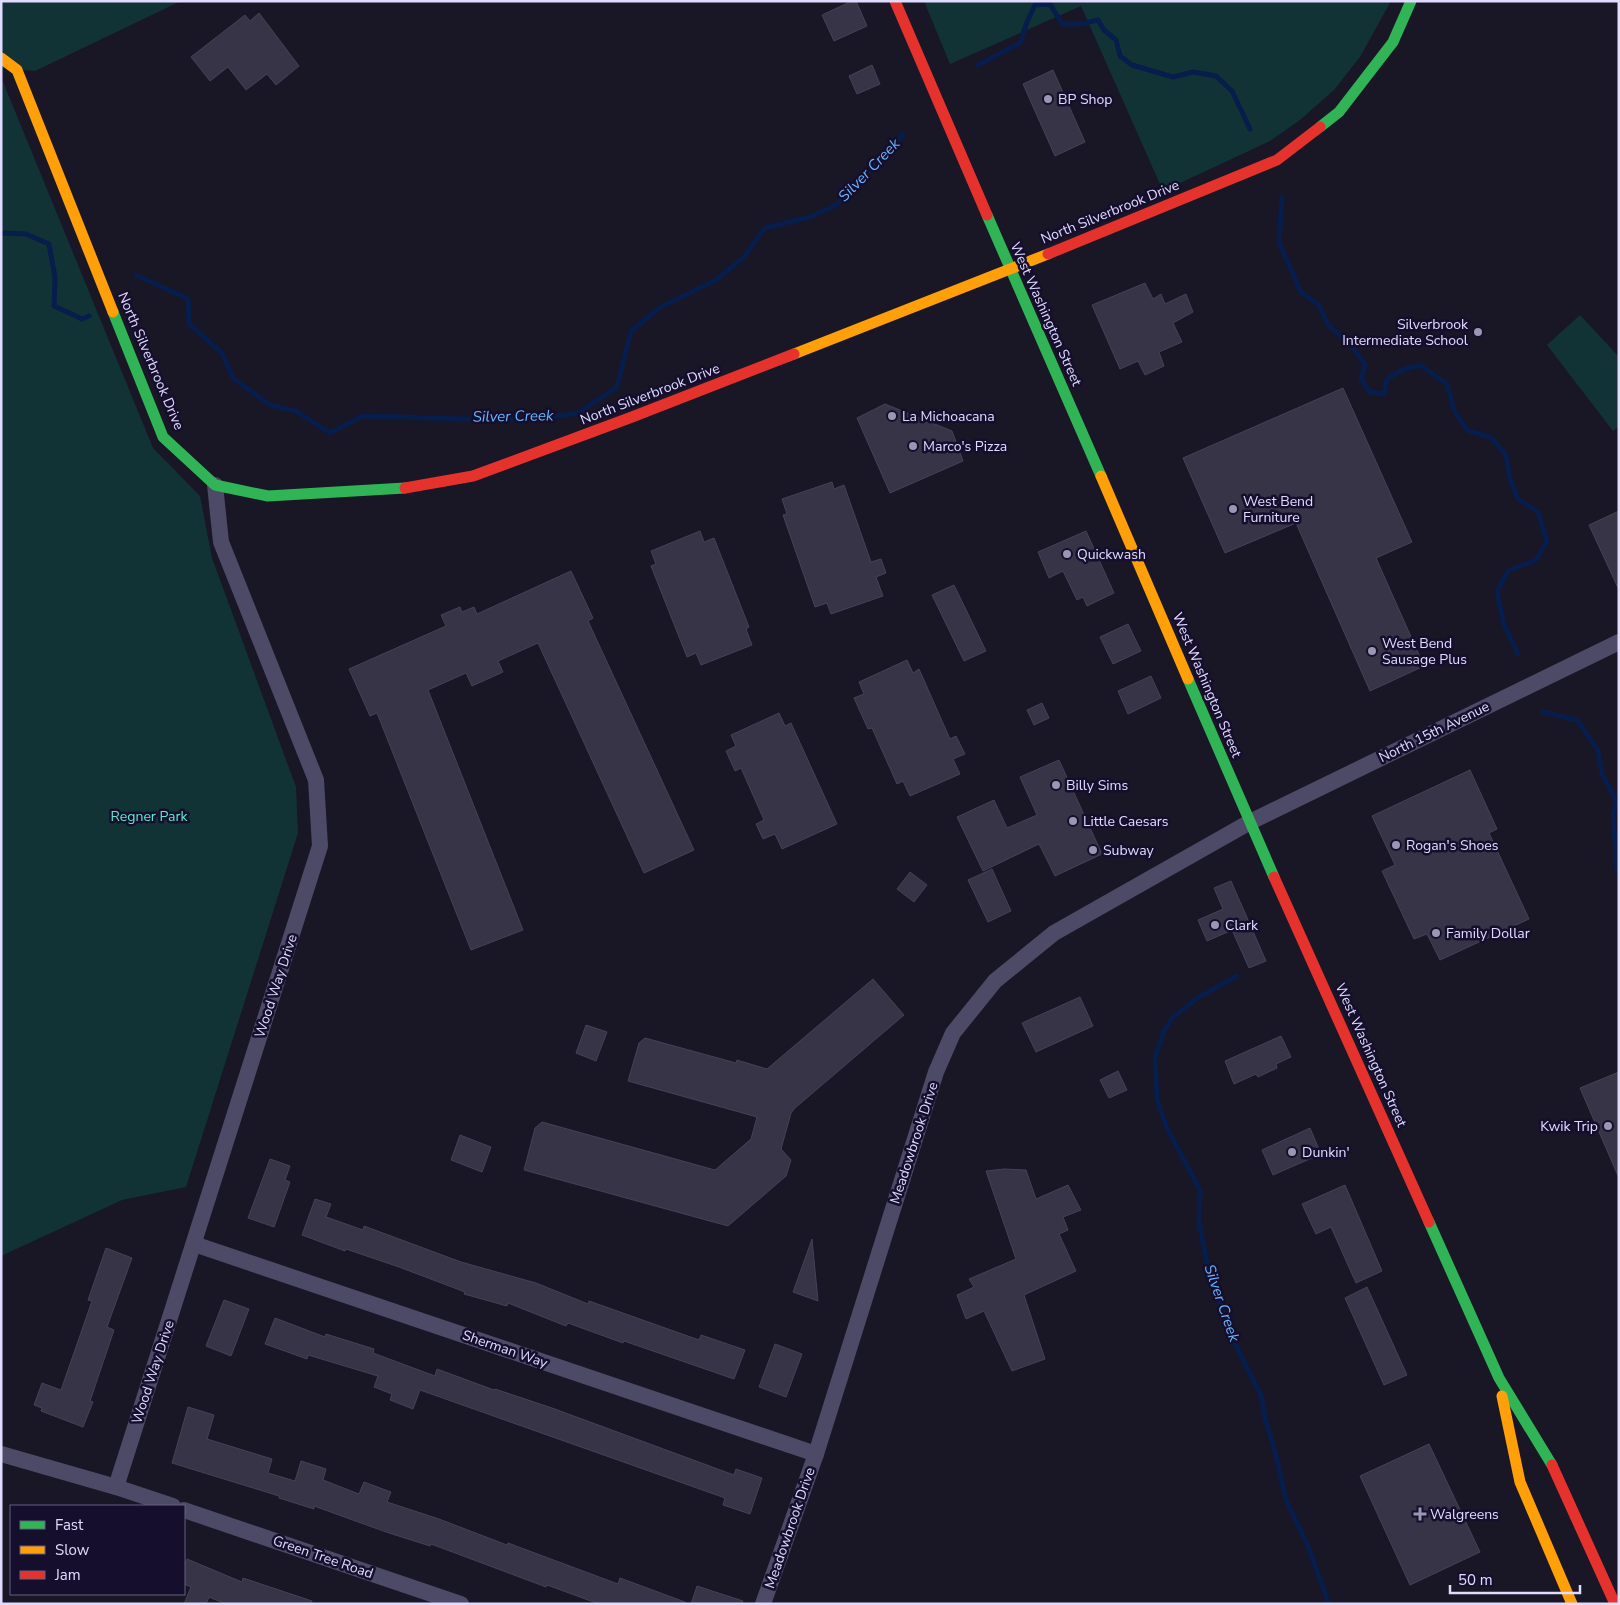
<svg xmlns="http://www.w3.org/2000/svg" width="1620" height="1605" viewBox="0 0 1620 1605" font-family="'Nunito Sans',sans-serif">
  <style>
    .green { fill: #123336 }
    .lines { fill: none; stroke-linecap: round; stroke-linejoin: round }
    .stream { stroke: #071d4b; stroke-width: 5 }
    .building { fill: #383447; stroke: #454159 }
    .street { stroke: #4c4a67; stroke-width: 16 }
    .fast { stroke: #30b455; stroke-width: 11 }
    .slow { stroke: #ff9f0a; stroke-width: 11 }
    .jam { stroke: #e5322d; stroke-width: 11 }
    .poi-dot { fill: #9a96b3; stroke: #150f2d; stroke-width: 2 }
    .labels { text-anchor: middle; dominant-baseline: central; stroke-width: 5; stroke-linejoin: round; paint-order: stroke }
    .poi-label { font-size: 14px; fill: #e0dbff; stroke: #150f2d; text-anchor: start }
    .street-label { font-size: 14px; fill: #e0dbff; stroke: #150f2d }
    .park-label { font-size: 14px; fill: #5aeccc; stroke: #150f2d }
    .water-label { font-size: 15px; font-style: italic; fill: #69b5ff; stroke: #150f2d }
  </style>
  <rect width="100%" height="100%" fill="#191626"/>
  <g class="green">
    <polygon points="1,1 181,1 35,71 1,68"/>
    <polygon points="924,1 1391,1 1360,57 1334,90 1300,120 1270,141 1163,191 1081,6 950,64"/>
    <polygon points="1,77 153,448 200,496 212,558 296,787 298,833 186,1187 122,1200 1,1256"/>
    <polygon points="1580,315 1619,357 1619,426 1613,431 1547,345"/>
  </g>
  <g class="lines">
    <g class="stream">
      <polyline points="978,65 1020,43 1027,22 1035,5 1050,4 1062,24 1081,24 1098,20 1104,30 1116,40 1120,56 1132,65 1173,77 1193,72 1216,76 1232,91 1250,129"/>
      <polyline points="1282,197 1279,242 1301,292 1319,305 1328,325 1349,343 1365,364 1361,379 1370,392 1384,394 1387,379 1402,370 1420,365 1447,384 1454,410 1467,430 1492,438 1506,455 1510,479 1518,499 1538,512 1547,541 1536,560 1508,571 1497,591 1503,622 1518,654"/>
      <polyline points="1,233 26,234 49,244 55,277 54,306 82,319 89,316"/>
      <polyline points="136,275 188,299 189,324 222,353 233,378 270,405 296,411 330,433 363,416 466,419 536,419 578,413 617,387 631,331 659,308 716,280 743,258 765,228 810,217 836,205 903,135"/>
      <polyline points="1543,712 1577,720 1598,750 1602,774 1616,800 1613,816 1617,871"/>
      <polyline points="1237,976 1199,997 1173,1017 1163,1033 1155,1058 1157,1100 1167,1128 1200,1190 1199,1223 1211,1282 1238,1350 1261,1395 1265,1418 1275,1452 1286,1500 1308,1546 1329,1604"/>
    </g>
  </g>
  <g class="building">
    <polygon points="852,1 856,1 867,26 834,41 822,15"/>
    <polygon points="259,13 299,66 276,85 267,74 246,90 228,67 210,81 191,57 245,15 250,21"/>
    <polygon points="872,65 880,84 857,94 849,76"/>
    <polygon points="1053,70 1085,142 1055,156 1023,84"/>
    <polygon points="1145,283 1153,299 1161,294 1165,304 1186,294 1193,312 1173,323 1182,342 1159,352 1164,366 1145,375 1138,361 1120,369 1092,305"/>
    <polygon points="1343,388 1412,542 1376,558 1424,666 1370,691 1296,523 1225,553 1183,458"/>
    <polygon points="885,404 952,431 963,461 890,493 857,418"/>
    <polygon points="832,482 834,489 844,485 871,562 881,559 886,573 876,577 883,596 831,614 827,603 815,607 783,515 787,514 782,499"/>
    <polygon points="1619,511 1619,590 1589,525"/>
    <polygon points="700,531 704,542 714,538 749,627 746,629 752,645 701,665 696,653 687,657 651,566 656,564 651,551"/>
    <polygon points="1086,531 1114,593 1087,606 1083,597 1077,600 1063,571 1049,578 1038,552"/>
    <polygon points="571,571 593,618 588,621 694,850 644,873 538,643 498,661 503,672 472,686 466,673 428,690 523,930 471,950 377,713 370,716 349,669 446,626 441,615 460,607 462,612 474,607 477,614"/>
    <polygon points="954,585 986,651 964,661 932,595"/>
    <polygon points="1128,624 1141,651 1113,664 1100,637"/>
    <polygon points="907,660 913,673 919,669 950,739 956,736 965,754 953,759 960,774 910,796 903,781 897,784 872,728 868,729 854,698 864,694 859,682"/>
    <polygon points="1151,676 1161,698 1128,714 1118,691"/>
    <polygon points="1042,703 1049,718 1034,725 1027,710"/>
    <polygon points="779,713 785,726 791,723 837,824 782,849 775,834 763,839 756,824 764,820 741,768 735,771 726,751 736,746 731,735"/>
    <polygon points="1059,760 1102,854 1055,876 1039,844 983,871 957,817 994,800 1007,828 1037,815 1020,777"/>
    <polygon points="1470,770 1497,829 1489,833 1529,919 1440,960 1427,934 1414,939 1382,871 1395,865 1372,816"/>
    <polygon points="992,869 1011,911 988,922 968,880"/>
    <polygon points="910,872 927,885 914,902 897,889"/>
    <polygon points="1231,881 1266,961 1249,968 1232,930 1207,941 1198,920 1223,909 1214,888"/>
    <polygon points="873,979 904,1015 795,1108 791,1113 781,1149 791,1160 786,1176 728,1226 524,1170 535,1128 542,1122 715,1170 751,1139 757,1117 628,1081 639,1043 645,1038 736,1063 737,1060 767,1069"/>
    <polygon points="1080,997 1093,1026 1036,1052 1022,1023"/>
    <polygon points="586,1025 607,1032 596,1061 576,1053"/>
    <polygon points="1281,1036 1291,1057 1276,1064 1277,1068 1258,1077 1256,1074 1234,1084 1225,1061"/>
    <polygon points="1118,1071 1127,1090 1109,1098 1100,1080"/>
    <polygon points="1619,1072 1619,1178 1580,1088"/>
    <polygon points="1310,1128 1321,1154 1273,1175 1262,1150"/>
    <polygon points="460,1135 491,1147 482,1172 451,1160"/>
    <polygon points="270,1159 290,1166 285,1180 290,1182 274,1227 248,1218"/>
    <polygon points="1004,1169 1026,1170 1036,1199 1068,1185 1081,1210 1063,1217 1068,1230 1059,1234 1076,1271 1024,1295 1045,1359 1012,1371 984,1311 966,1319 957,1295 974,1287 969,1279 1016,1259 986,1171"/>
    <polygon points="1345,1185 1382,1271 1356,1283 1331,1227 1316,1234 1302,1204"/>
    <polygon points="315,1199 331,1204 326,1217 363,1230 364,1226 461,1262 536,1283 588,1304 589,1301 699,1340 701,1335 745,1350 734,1379 624,1341 623,1343 568,1323 566,1326 508,1303 507,1306 464,1294 465,1292 399,1267 346,1249 345,1251 302,1235"/>
    <polygon points="812,1239 818,1301 793,1292"/>
    <polygon points="106,1248 132,1258 107,1327 114,1330 90,1401 93,1402 83,1427 41,1411 42,1408 34,1405 42,1383 61,1390 92,1301 88,1300"/>
    <polygon points="1367,1287 1407,1375 1384,1385 1345,1298"/>
    <polygon points="224,1300 249,1309 231,1356 206,1346"/>
    <polygon points="275,1318 325,1337 326,1334 374,1349 373,1353 435,1376 437,1369 494,1390 495,1389 552,1408 734,1475 736,1469 762,1478 750,1514 723,1505 725,1498 420,1390 413,1409 390,1400 392,1394 374,1387 378,1376 308,1355 307,1359 265,1344"/>
    <polygon points="775,1344 802,1354 786,1397 759,1387"/>
    <polygon points="188,1407 214,1415 207,1439 272,1459 268,1473 295,1481 301,1461 326,1469 323,1480 359,1494 364,1482 391,1492 387,1502 439,1519 507,1545 508,1543 618,1584 620,1578 685,1602 685,1604 599,1604 547,1585 546,1587 431,1544 430,1546 386,1532 314,1506 314,1509 279,1498 279,1496 172,1463"/>
    <polygon points="1429,1444 1480,1552 1410,1585 1360,1476"/>
    <polygon points="187,1559 242,1582 243,1578 312,1601 311,1604 226,1604 209,1597 206,1604 184,1604 191,1587 184,1584 184,1567"/>
    <polygon points="697,1586 743,1601 742,1604 691,1604"/>
  </g>
  <g class="lines">
    <g class="street">
      <polyline points="194,1244 816,1454"/>
      <polyline points="1,1454 116,1487 173,1506"/>
      <polyline points="116,1487 320,846 316,780 221,542 215,485"/>
      <polyline points="184,1510 461,1604"/>
      <polyline points="763,1604 816,1454 936,1072 953,1033 995,981 1054,933 1250,822 1619,642"/>
    </g>
    <g class="fast">
      <polyline points="1320,127 1339,112 1393,42 1411,1"/>
      <polyline points="987,215 1101,476"/>
      <polyline points="113,312 163,437 215,485 268,496 405,488"/>
      <polyline points="1188,679 1274,877"/>
      <polyline points="1429,1222 1499,1378 1552,1465"/>
    </g>
    <g class="slow">
      <polyline points="1,58 17,70 113,312"/>
      <polyline points="794,354 1048,254"/>
      <polyline points="1101,476 1188,679"/>
      <polyline points="1502,1396 1520,1482 1572,1604"/>
    </g>
    <g class="jam">
      <polyline points="895,1 987,215"/>
      <polyline points="1048,254 1277,160 1320,127"/>
      <polyline points="405,488 473,476 632,417 794,354"/>
      <polyline points="1274,877 1429,1222"/>
      <polyline points="1552,1465 1615,1604"/>
    </g>
  </g>
  <g class="poi-dot">
    <circle cx="1048" cy="99" r="5"/>
    <circle cx="1478" cy="332" r="5"/>
    <circle cx="892" cy="416" r="5"/>
    <circle cx="913" cy="446" r="5"/>
    <circle cx="1233" cy="509" r="5"/>
    <circle cx="1067" cy="554" r="5"/>
    <circle cx="1372" cy="651" r="5"/>
    <circle cx="1056" cy="785" r="5"/>
    <circle cx="1073" cy="821" r="5"/>
    <circle cx="1396" cy="845" r="5"/>
    <circle cx="1093" cy="850" r="5"/>
    <circle cx="1215" cy="925" r="5"/>
    <circle cx="1436" cy="933" r="5"/>
    <circle cx="1608" cy="1126" r="5"/>
    <circle cx="1292" cy="1152" r="5"/>
    <path d="M1417.5 1506.5h5v5h5v5h-5v5h-5v-5h-5v-5h5z"/>
  </g>
  <g class="labels">
    <g class="poi-label">
      <text x="1058" y="99">BP Shop</text>
      <text x="1468" y="324" text-anchor="end">Silverbrook<tspan x="1468" dy="16">Intermediate School</tspan></text>
      <text x="902" y="416">La Michoacana</text>
      <text x="923" y="446">Marco's Pizza</text>
      <text x="1243" y="501">West Bend<tspan x="1243" dy="16">Furniture</tspan></text>
      <text x="1077" y="554">Quickwash</text>
      <text x="1382" y="643">West Bend<tspan x="1382" dy="16">Sausage Plus</tspan></text>
      <text x="1066" y="785">Billy Sims</text>
      <text x="1083" y="821">Little Caesars</text>
      <text x="1406" y="845">Rogan's Shoes</text>
      <text x="1103" y="850">Subway</text>
      <text x="1225" y="925">Clark</text>
      <text x="1446" y="933">Family Dollar</text>
      <text x="1598" y="1126" text-anchor="end">Kwik Trip</text>
      <text x="1302" y="1152">Dunkin'</text>
      <text x="1430" y="1514">Walgreens</text>
    </g>
    <g class="street-label">
      <text transform="translate(1110 212) rotate(-22)">North Silverbrook Drive</text>
      <text transform="translate(1046 314) rotate(66)">West Washington Street</text>
      <text transform="translate(151 361) rotate(67)">North Silverbrook Drive</text>
      <text transform="translate(650 394) rotate(-21)">North Silverbrook Drive</text>
      <text transform="translate(1207 685) rotate(67)">West Washington Street</text>
      <text transform="translate(1434 732) rotate(-26)">North 15th Avenue</text>
      <text transform="translate(276 986) rotate(-72)">Wood Way Drive</text>
      <text transform="translate(1371 1055) rotate(66)">West Washington Street</text>
      <text transform="translate(914 1143) rotate(-72)">Meadowbrook Drive</text>
      <text transform="translate(505 1349) rotate(19)">Sherman Way</text>
      <text transform="translate(153 1372) rotate(-72)">Wood Way Drive</text>
      <text transform="translate(790 1528) rotate(-71)">Meadowbrook Drive</text>
      <text transform="translate(323 1557) rotate(19)">Green Tree Road</text>
    </g>
    <g class="park-label">
      <text x="149" y="816">Regner Park</text>
    </g>
    <g class="water-label">
      <text transform="translate(869 170) rotate(-46)">Silver Creek</text>
      <text transform="translate(513 416) rotate(-1)">Silver Creek</text>
      <text transform="translate(1222 1303) rotate(71)">Silver Creek</text>
    </g>
  </g>
  <rect width="1620" height="1605" fill="none" stroke="#e0dbff" stroke-width="5"/>
  <rect x="10" y="1505" width="175" height="90" fill="#150f2d" stroke="#666181"/>
  <rect x="20" y="1521" width="25" height="8" fill="#30b455" stroke="#666181"/>
  <text x="55" y="1530" font-size="15" fill="#e0dbff">Fast</text>
  <rect x="20" y="1546" width="25" height="8" fill="#ff9f0a" stroke="#666181"/>
  <text x="55" y="1555" font-size="15" fill="#e0dbff">Slow</text>
  <rect x="20" y="1571" width="25" height="8" fill="#e5322d" stroke="#666181"/>
  <text x="55" y="1580" font-size="15" fill="#e0dbff">Jam</text>
  <path d="M1450 1585v8h130v-8" fill="none" stroke="#e0dbff" stroke-width="2.5"/>
  <text x="1458" y="1585" font-size="15" fill="#e0dbff" stroke="#150f2d" stroke-width="4" paint-order="stroke">50 m</text>
</svg>
